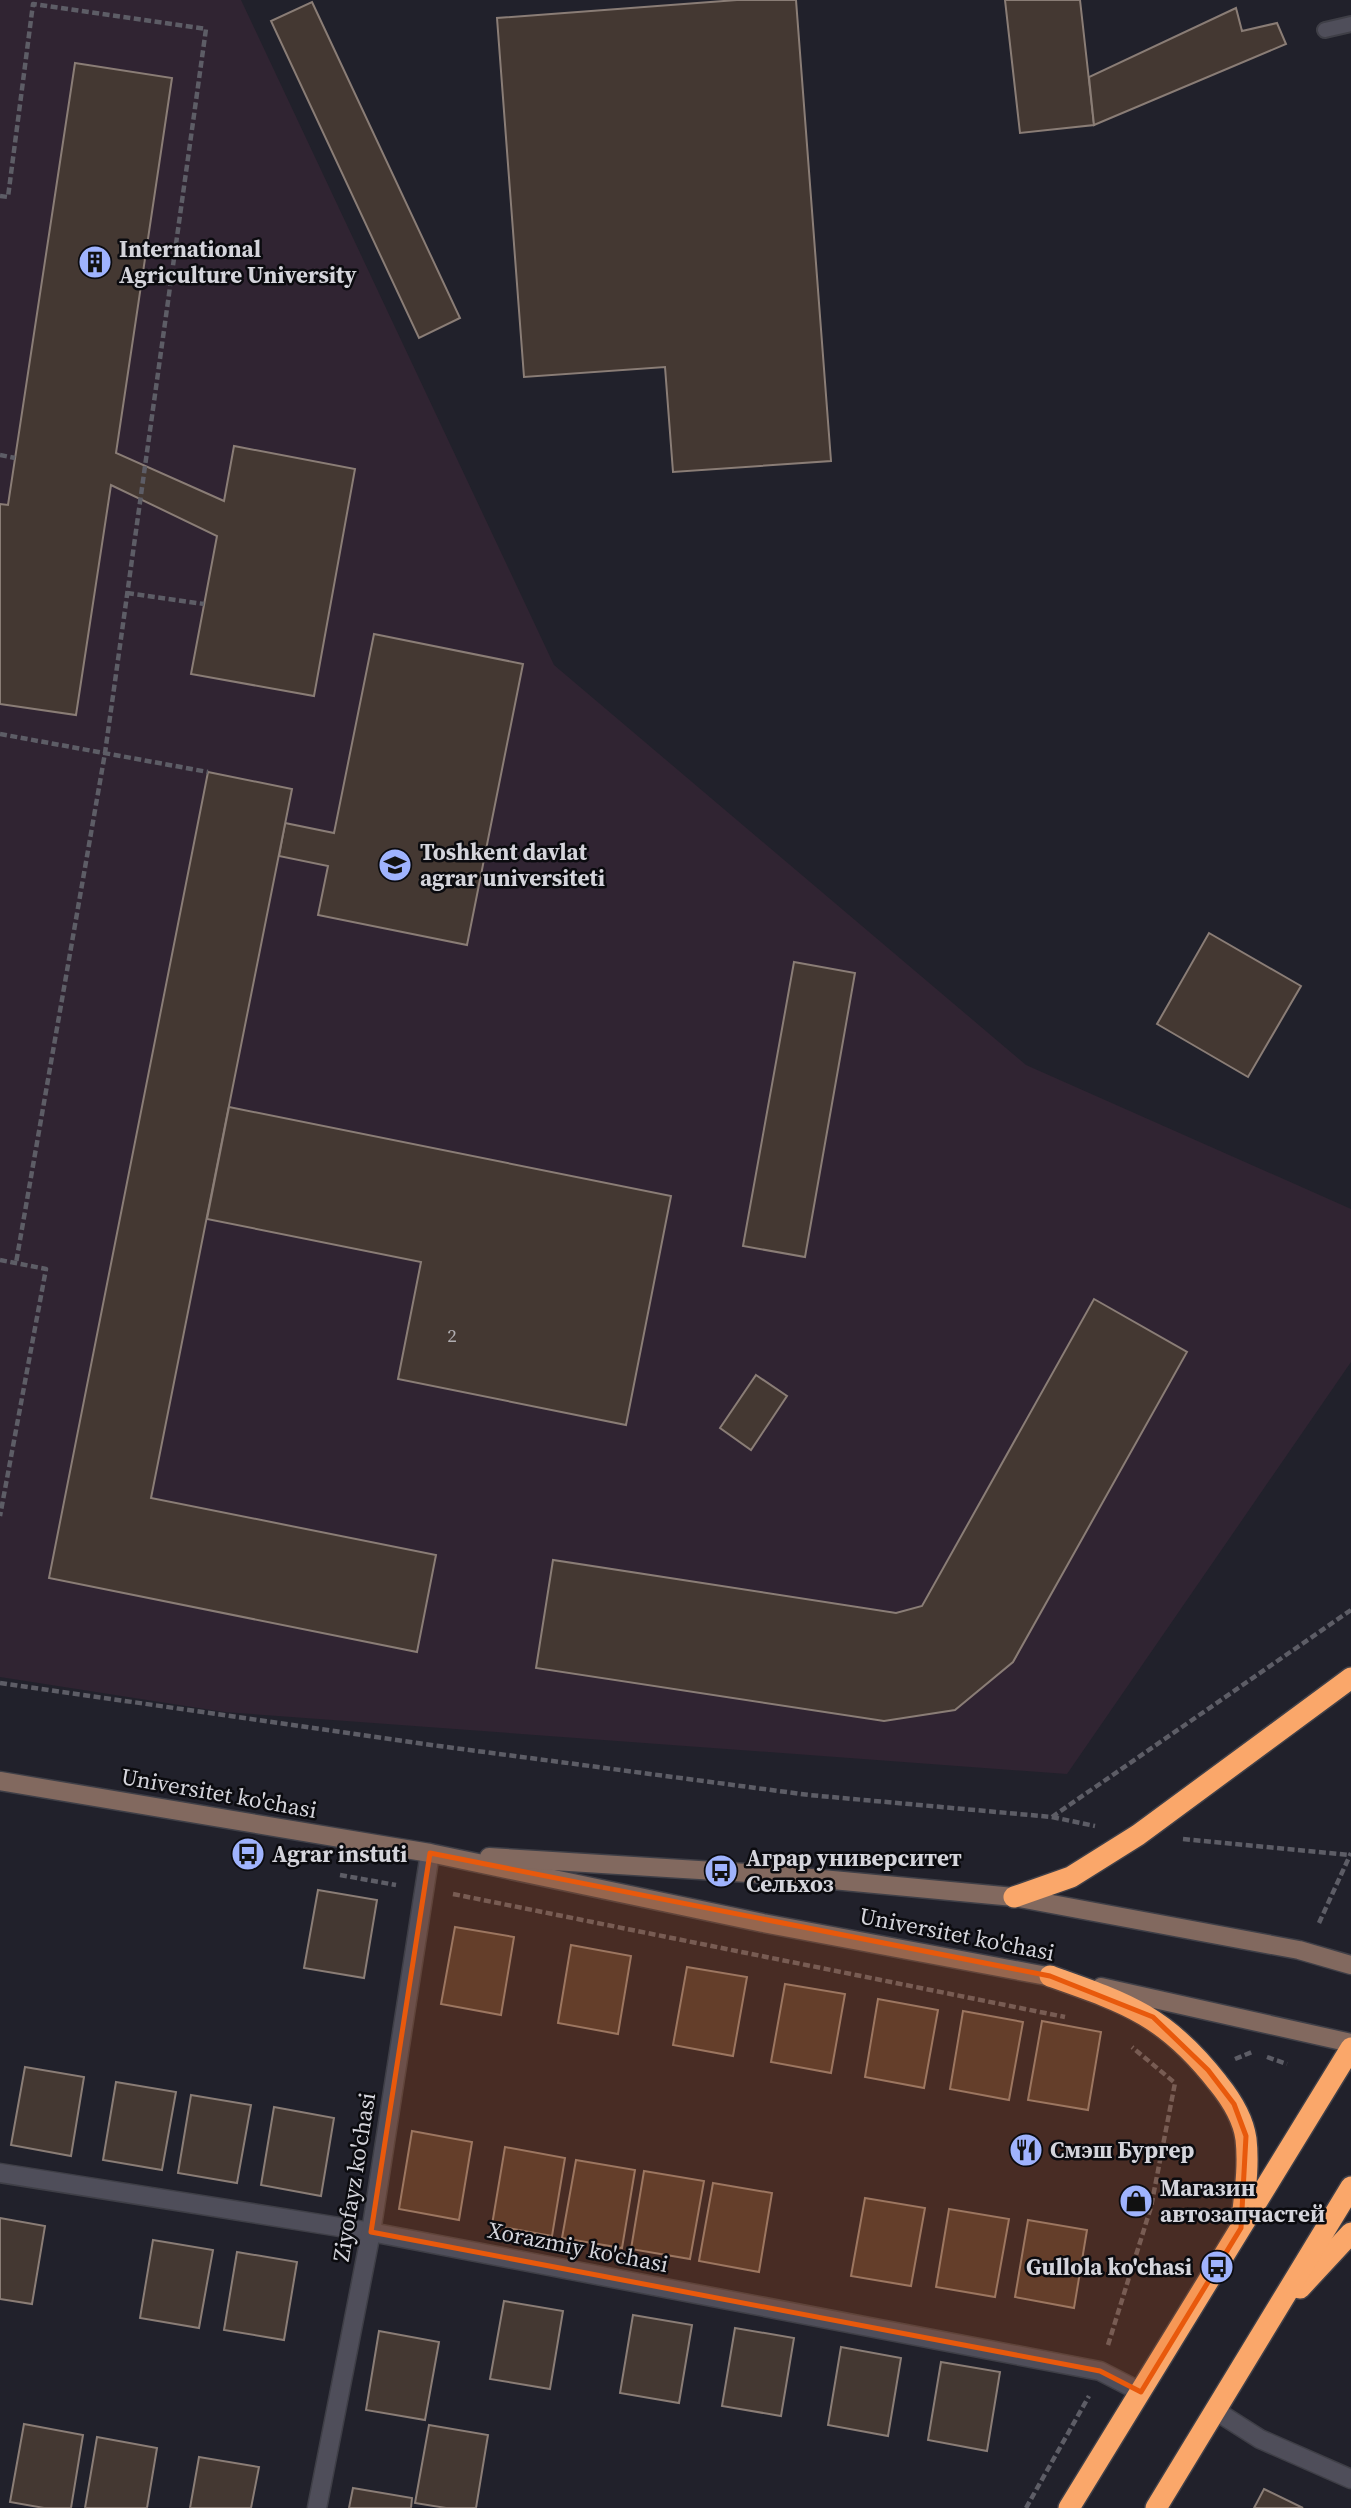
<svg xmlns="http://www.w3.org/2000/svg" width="1351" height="2508" viewBox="0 0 1351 2508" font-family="'Source Serif 4',serif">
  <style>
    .education { fill: #302432 }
    .building { fill: #443832; stroke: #8a7d76; stroke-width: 2 }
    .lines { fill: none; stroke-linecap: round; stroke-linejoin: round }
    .lane-casing { stroke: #3f3f47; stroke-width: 18 }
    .street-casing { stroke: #3f3f47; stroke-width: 21 }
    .secondary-casing { stroke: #3f3f47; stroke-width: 21 }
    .highway-casing { stroke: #3f3f47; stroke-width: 24 }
    .path { stroke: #5d5d66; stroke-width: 4.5; stroke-dasharray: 7 3.5; stroke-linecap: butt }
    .lane { stroke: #4f4e5a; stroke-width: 14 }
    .street { stroke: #4f4e5a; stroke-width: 18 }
    .secondary { stroke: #82695f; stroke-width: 18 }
    .highway { stroke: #faa76a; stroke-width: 21 }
    .marked { fill: #e8590c; fill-opacity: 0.2; stroke: #e8590c; stroke-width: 5; stroke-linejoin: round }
    .labels { text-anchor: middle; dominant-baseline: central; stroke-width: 5; stroke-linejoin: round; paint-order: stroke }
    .number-label { font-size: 19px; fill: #b0adb1 }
    .poi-label { font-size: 23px; font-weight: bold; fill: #d4d4db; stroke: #0b0b0f; text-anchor: start }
    .street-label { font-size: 23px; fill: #d4d4db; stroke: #0b0b0f }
  </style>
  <rect width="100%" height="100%" fill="#21212b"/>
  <polygon class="education" points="0,0 241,0 554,665 1026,1065 1351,1209 1351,1362 1067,1774 224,1712 0,1677"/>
  <g class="building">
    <polygon points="737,0 796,0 831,461 673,472 665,367 524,377 497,18"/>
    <polygon points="1005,0 1080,0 1094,125 1020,133"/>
    <polygon points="312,2 460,318 419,338 271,21"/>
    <polygon points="1236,8 1242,31 1277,23 1286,44 1094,125 1089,77"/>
    <polygon points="75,63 172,78 116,453 224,501 234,446 355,469 314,696 191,674 217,536 111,485 76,715 0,704 0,504 8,505"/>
    <polygon points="374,634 523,664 467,945 318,915 328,866 279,856 285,823 334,833"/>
    <polygon points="208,772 292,789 151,1498 436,1555 417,1652 49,1578"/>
    <polygon points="1209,933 1301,986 1248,1077 1157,1024"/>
    <polygon points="794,962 855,973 805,1257 743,1246"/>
    <polygon points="229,1107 671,1196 626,1425 398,1379 421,1262 207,1219"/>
    <polygon points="1094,1299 1187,1352 1013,1662 955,1710 884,1721 536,1668 553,1560 896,1613 922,1606"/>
    <polygon points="756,1375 787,1396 751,1450 720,1428"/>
    <polygon points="318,1890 377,1900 364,1978 304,1968"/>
    <polygon points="455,1927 514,1937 501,2015 441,2004"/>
    <polygon points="571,1945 631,1956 618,2034 558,2023"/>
    <polygon points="687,1967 747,1977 733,2056 673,2045"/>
    <polygon points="785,1984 845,1994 831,2073 771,2062"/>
    <polygon points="878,1999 938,2010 924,2088 865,2077"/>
    <polygon points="963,2011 1023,2022 1009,2100 950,2089"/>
    <polygon points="1042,2021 1101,2032 1088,2110 1028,2100"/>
    <polygon points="25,2067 84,2077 71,2156 11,2145"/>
    <polygon points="116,2082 176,2092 162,2170 103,2160"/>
    <polygon points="191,2095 251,2105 237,2183 178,2173"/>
    <polygon points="274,2107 334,2118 321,2196 261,2185"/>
    <polygon points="412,2131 472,2142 459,2220 399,2209"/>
    <polygon points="505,2147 565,2158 552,2236 492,2225"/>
    <polygon points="576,2160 635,2170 622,2248 562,2238"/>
    <polygon points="644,2171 704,2181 690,2259 631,2249"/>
    <polygon points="713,2183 772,2193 759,2272 699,2261"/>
    <polygon points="865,2198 925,2208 911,2286 851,2276"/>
    <polygon points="949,2209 1009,2219 995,2297 936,2287"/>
    <polygon points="0,2218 45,2226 32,2304 0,2299"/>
    <polygon points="1028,2220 1087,2230 1074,2308 1015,2297"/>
    <polygon points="153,2240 213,2250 199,2328 140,2318"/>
    <polygon points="237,2252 297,2262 284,2340 224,2330"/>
    <polygon points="504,2301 563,2311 550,2389 490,2379"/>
    <polygon points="633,2315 692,2325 679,2403 620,2393"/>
    <polygon points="735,2328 794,2338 781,2416 722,2406"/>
    <polygon points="379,2331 439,2342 425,2420 366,2410"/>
    <polygon points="841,2347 901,2358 888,2436 828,2425"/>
    <polygon points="941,2362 1000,2372 987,2451 928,2440"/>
    <polygon points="24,2424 83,2435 71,2508 44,2508 10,2502"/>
    <polygon points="429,2425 488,2435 476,2508 446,2508 415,2503"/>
    <polygon points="97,2437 157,2448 147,2508 85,2508"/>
    <polygon points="199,2457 259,2467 251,2508 190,2508"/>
    <polygon points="353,2488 412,2498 411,2508 349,2508"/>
    <polygon points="1264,2489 1303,2508 1254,2508"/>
  </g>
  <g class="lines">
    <defs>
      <polyline id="lane" points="1325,30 1351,24"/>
      <g id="street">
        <polyline points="0,2173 371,2232 1100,2371 1141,2392"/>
        <polyline points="1216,2411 1260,2439 1351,2479"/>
        <polyline points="317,2508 371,2232 430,1853"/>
      </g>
      <g id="secondary">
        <polyline points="0,1781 430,1853 763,1923 1063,1979"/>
        <polyline points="489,1857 779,1875 1014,1897 1299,1950 1351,1965"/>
        <polyline points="1101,1987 1351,2043"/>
      </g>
      <g id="highway">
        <polyline points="1014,1897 1071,1877 1138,1835 1351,1678"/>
        <path d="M1050,1976C1127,2003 1166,2016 1218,2083C1231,2099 1243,2117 1246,2139C1249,2166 1245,2192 1242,2219"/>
        <polyline points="1300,2288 1351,2233"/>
        <polyline points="1069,2508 1351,2048"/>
        <polyline points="1156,2508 1351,2187"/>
      </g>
    </defs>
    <use href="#lane" class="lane-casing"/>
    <use href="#street" class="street-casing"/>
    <use href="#secondary" class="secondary-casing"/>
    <use href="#highway" class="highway-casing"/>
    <g class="path">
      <polyline points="0,196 8,197 33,4 206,29 105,753 16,1263"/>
      <polyline points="0,455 15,458"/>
      <polyline points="127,593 204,604"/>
      <polyline points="0,734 208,772"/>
      <polyline points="0,1260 46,1269 0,1516"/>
      <polyline points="0,1683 439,1746 809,1795 1052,1817 1351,1610"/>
      <polyline points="1052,1817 1095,1826"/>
      <polyline points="1183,1839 1350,1855"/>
      <polyline points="340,1875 396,1885"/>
      <polyline points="453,1894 1065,2017"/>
      <polyline points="1319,1923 1351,1853"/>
      <polyline points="1267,2057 1287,2064"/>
      <polyline points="1235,2059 1252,2052"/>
      <polyline points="1108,2345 1151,2207 1175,2083 1132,2047"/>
      <polyline points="1026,2508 1089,2396"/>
    </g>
    <use href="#lane" class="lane"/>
    <use href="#street" class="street"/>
    <use href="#secondary" class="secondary"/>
    <use href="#highway" class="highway"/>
  </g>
  <path class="marked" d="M430,1853L1050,1976L1153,2017L1208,2070L1234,2104L1246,2136L1241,2228L1141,2392L1100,2371L371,2232Z"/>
  <defs>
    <symbol id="building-disc" viewBox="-11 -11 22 22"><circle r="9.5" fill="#9fb3fd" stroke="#0b0b0f"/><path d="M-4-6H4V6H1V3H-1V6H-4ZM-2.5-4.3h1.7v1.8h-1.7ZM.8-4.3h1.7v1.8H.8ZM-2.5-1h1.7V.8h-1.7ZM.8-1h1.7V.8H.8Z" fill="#111"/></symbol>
    <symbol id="university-disc" viewBox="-11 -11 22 22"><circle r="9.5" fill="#9fb3fd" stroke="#0b0b0f"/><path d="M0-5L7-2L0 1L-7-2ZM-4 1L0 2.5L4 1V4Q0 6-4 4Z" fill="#111"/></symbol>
    <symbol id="bus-disc" viewBox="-11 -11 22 22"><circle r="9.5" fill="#9fb3fd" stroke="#0b0b0f"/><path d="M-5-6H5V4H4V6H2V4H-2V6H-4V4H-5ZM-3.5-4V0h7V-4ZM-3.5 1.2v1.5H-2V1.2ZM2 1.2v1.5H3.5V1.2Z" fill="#111"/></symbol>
    <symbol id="restaurant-disc" viewBox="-11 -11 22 22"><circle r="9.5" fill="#9fb3fd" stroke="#0b0b0f"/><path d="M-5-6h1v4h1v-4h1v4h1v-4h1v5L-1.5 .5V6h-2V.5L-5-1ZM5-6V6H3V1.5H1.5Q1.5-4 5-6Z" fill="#111"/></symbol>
    <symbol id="shop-disc" viewBox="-11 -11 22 22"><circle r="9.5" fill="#9fb3fd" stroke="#0b0b0f"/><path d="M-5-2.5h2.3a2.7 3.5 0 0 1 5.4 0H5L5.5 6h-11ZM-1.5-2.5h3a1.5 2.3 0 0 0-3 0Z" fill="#111"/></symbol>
  </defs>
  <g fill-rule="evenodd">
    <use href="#building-disc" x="76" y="243" width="38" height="38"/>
    <use href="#university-disc" x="376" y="846" width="38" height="38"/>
    <use href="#bus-disc" x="229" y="1835" width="38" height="38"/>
    <use href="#bus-disc" x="702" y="1852" width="38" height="38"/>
    <use href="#restaurant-disc" x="1007" y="2131" width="38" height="38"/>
    <use href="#shop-disc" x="1117" y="2182" width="38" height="38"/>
    <use href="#bus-disc" x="1198" y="2248" width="38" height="38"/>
  </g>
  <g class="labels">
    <g class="number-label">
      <text x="452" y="1335">2</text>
    </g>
    <g class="poi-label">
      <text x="119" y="249">International<tspan x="119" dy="26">Agriculture University</tspan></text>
      <text x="420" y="852">Toshkent davlat<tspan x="420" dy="26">agrar universiteti</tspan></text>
      <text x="272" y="1854">Agrar instuti</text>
      <text x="746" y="1858">Аграр университет<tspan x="746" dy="26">Сельхоз</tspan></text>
      <text x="1050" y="2150">Смэш Бургер</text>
      <text x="1160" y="2188">Магазин<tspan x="1160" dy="26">автозапчастей</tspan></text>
      <text x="1192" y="2267" text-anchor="end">Gullola ko'chasi</text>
    </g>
    <g class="street-label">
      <text transform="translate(219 1793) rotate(10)">Universitet ko'chasi</text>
      <text transform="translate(957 1934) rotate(11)">Universitet ko'chasi</text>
      <text transform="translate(354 2177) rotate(-81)">Ziyofayz ko'chasi</text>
      <text transform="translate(578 2247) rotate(11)">Xorazmiy ko'chasi</text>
    </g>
  </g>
</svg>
